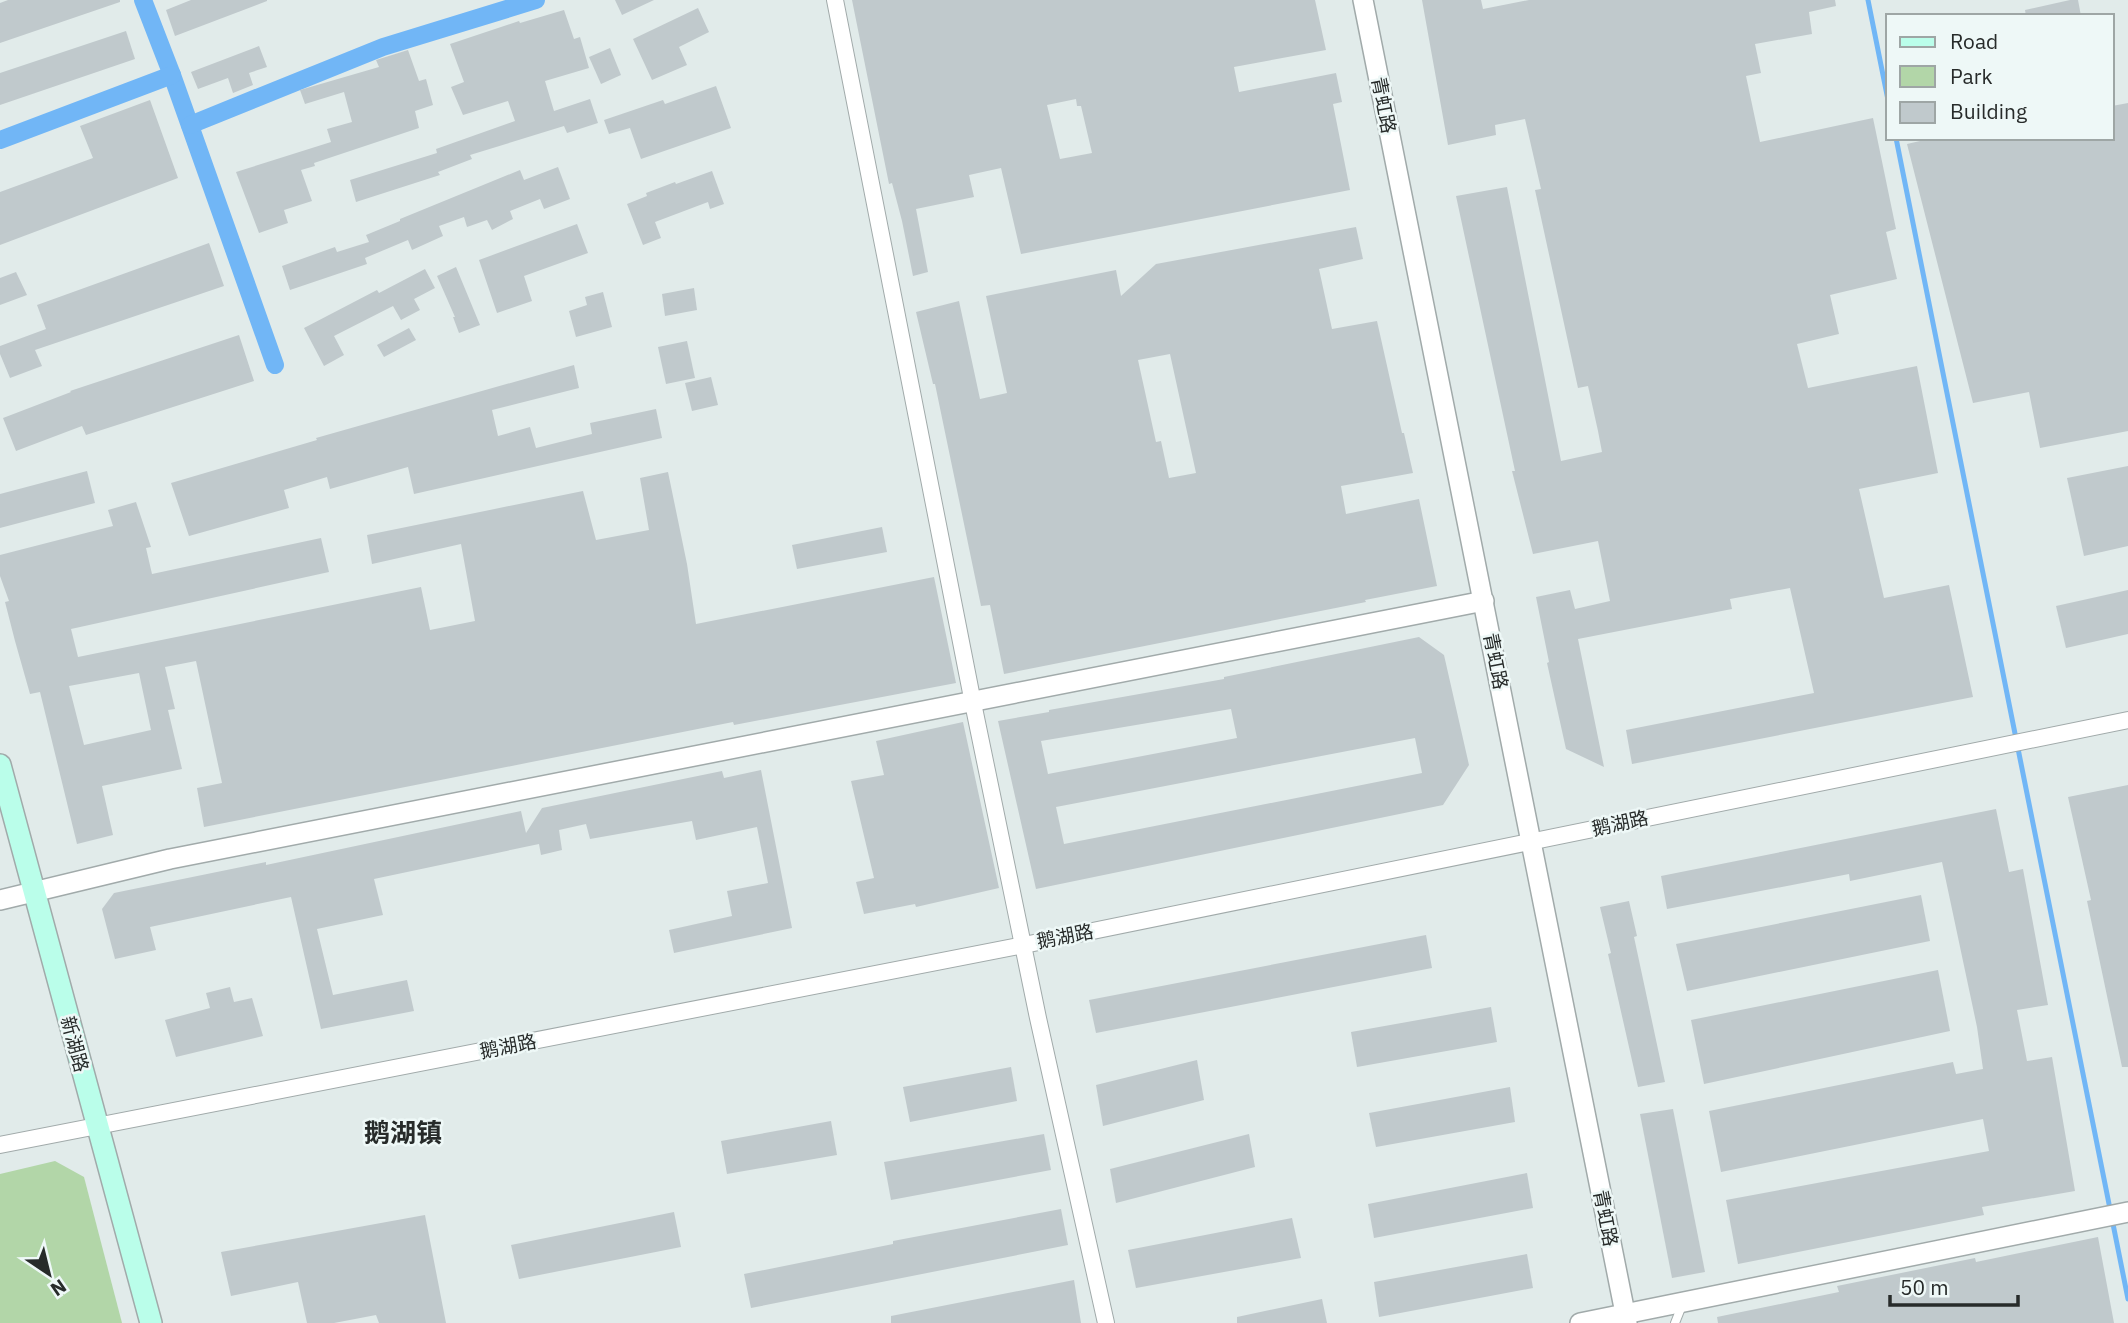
<svg xmlns="http://www.w3.org/2000/svg" width="2128" height="1323" viewBox="0 0 2128 1323" font-family="'IBM Plex Sans','Noto Sans SC',sans-serif">
  <style>
    .green { fill: #b2d6a8 }
    .lines { fill: none; stroke-linecap: round; stroke-linejoin: round }
    .stream { stroke: #71b6f6; stroke-width: 5 }
    .canal { stroke: #71b6f6; stroke-width: 18 }
    .building { fill: #c0c9cc; fill-rule: evenodd }
    .service-casing { stroke: #a1aaaa; stroke-width: 10 }
    .minor-casing { stroke: #a1aaaa; stroke-width: 18 }
    .tertiary-casing { stroke: #a1aaaa; stroke-width: 22 }
    .secondary-casing { stroke: #a1aaaa; stroke-width: 24 }
    .service { stroke: #fff; stroke-width: 8 }
    .minor { stroke: #fff; stroke-width: 16 }
    .tertiary { stroke: #fff; stroke-width: 19 }
    .secondary { stroke: #bafeea; stroke-width: 21 }
    .labels { text-anchor: middle; dominant-baseline: central; stroke-width: 5; stroke-linejoin: round; paint-order: stroke }
    .street-label { font-size: 19px; fill: #272b2a; stroke: #eef8f7 }
    .district-label { font-size: 26px; font-weight: bold; fill: #272b2a; stroke: #eef8f7 }
  </style>
  <rect width="100%" height="100%" fill="#e1ebea"/>
  <polygon class="green" points="55,1161 84,1177 122,1323 0,1323 0,1174"/>
  <g class="lines">
    <g class="stream">
      <polyline points="1868,0 1888,100"/>
      <polyline points="1896,138 2128,1299"/>
    </g>
    <g class="canal">
      <polyline points="143,0 172,75 275,365"/>
      <polyline points="190,125 383,47 536,0"/>
      <polyline points="0,140 172,75"/>
    </g>
  </g>
  <g class="building">
    <polygon points="8,0 120,0 120,2 0,43 0,3"/>
    <polygon points="191,0 267,0 267,1 175,36 166,10"/>
    <polygon points="615,0 654,0 622,15"/>
    <path d="M852,0H1315L1326,50L1234,67L1239,92L1336,73L1342,102L1333,104L1350,190L1021,254L1001,168L969,175L974,197L916,209L928,272L913,276L902,221L892,183L889,184ZM1076,99L1077,106H1081L1092,153L1060,159L1047,105Z"/>
    <polygon points="1422,0 1481,0 1483,9 1529,0 1835,0 1836,6 1809,12 1812,34 1755,44 1761,73 1746,76 1760,142 1873,118 1896,229 1886,232 1897,279 1830,295 1839,334 1797,344 1808,388 1917,366 1938,473 1859,489 1884,598 1949,585 1973,697 1632,764 1626,730 1814,693 1790,588 1730,599 1732,609 1578,639 1604,767 1566,749 1547,663 1549,662 1536,597 1570,590 1575,609 1610,601 1598,541 1533,554 1512,471 1515,471 1456,196 1507,187 1561,461 1602,452 1598,431 1588,386 1578,388 1535,190 1541,189 1525,119 1495,125 1496,135 1448,145"/>
    <polygon points="2070,0 2078,0 2081,16 2026,16 2025,10"/>
    <polygon points="698,8 709,32 679,47 687,65 652,80 633,39"/>
    <polygon points="564,10 574,39 580,37 589,68 545,81 554,111 590,99 598,123 567,133 564,126 470,155 472,159 438,172 440,175 356,202 350,180 437,153 436,149 515,121 508,101 463,115 451,87 464,82 450,44 519,21 520,23"/>
    <polygon points="126,31 135,59 0,105 0,73"/>
    <polygon points="259,46 267,67 249,73 253,85 233,93 228,78 198,89 191,72"/>
    <polygon points="610,48 621,75 601,84 589,57"/>
    <polygon points="408,50 419,81 426,79 433,105 415,111 419,128 314,163 315,166 301,170 312,201 284,210 288,223 259,233 236,172 331,142 327,129 352,122 344,92 305,104 300,90 379,67 376,60"/>
    <polygon points="716,86 731,128 641,159 630,128 609,134 604,120 663,100 665,104"/>
    <polygon points="150,100 178,178 0,245 0,192 93,158 80,126"/>
    <polygon points="2128,103 2128,431 2040,448 2029,392 1973,403 1907,144 1933,138 2112,138 2112,106"/>
    <polygon points="558,167 570,199 544,209 540,199 510,211 513,219 492,230 487,220 467,227 464,217 439,226 443,236 412,250 408,240 365,258 367,264 290,290 282,266 335,247 337,252 369,242 366,235 400,221 400,219 520,170 524,180"/>
    <polygon points="712,171 724,204 710,209 708,202 655,222 661,238 643,245 627,204 647,196 646,193 675,182 676,184"/>
    <polygon points="577,224 588,253 524,276 532,301 497,313 479,260"/>
    <path d="M1356,227L1363,259L1319,269L1332,329L1377,321L1402,433H1404L1413,473L1341,486L1346,514L1419,499L1437,586L1365,600L1366,602L1004,674L990,605L981,606L935,384H933L916,312L959,301L980,399L1007,393L986,296L1116,270L1121,296L1156,264ZM1170,354L1196,473L1169,478L1161,441L1156,442L1138,360Z"/>
    <polygon points="209,243 224,286 35,350 42,366 10,378 0,354 0,346 46,329 37,305"/>
    <polygon points="456,267 480,325 459,333 453,317 455,317 437,276"/>
    <polygon points="425,269 435,288 414,299 420,310 401,320 393,306 334,336 344,355 324,366 304,328 377,290 379,293"/>
    <polygon points="16,272 27,295 0,305 0,278"/>
    <polygon points="694,288 697,310 665,316 662,294"/>
    <polygon points="603,292 612,327 576,337 569,311 587,305 585,297"/>
    <polygon points="409,328 416,340 384,357 377,345"/>
    <polygon points="239,335 254,381 86,435 82,426 16,451 3,418 71,392 70,391"/>
    <polygon points="687,341 695,378 666,384 658,347"/>
    <polygon points="574,365 579,388 492,410 498,436 530,427 536,448 592,434 590,423 656,409 662,438 414,494 408,467 330,489 327,477 284,490 289,508 189,536 171,483 317,440 316,438"/>
    <polygon points="711,377 718,405 692,411 685,383"/>
    <polygon points="2128,466 2128,546 2084,556 2067,478"/>
    <polygon points="87,471 95,503 0,528 0,494"/>
    <path d="M668,472L687,564L696,624L934,577L956,683L734,725L733,722L204,827L197,788L222,783L196,661L165,667L175,709L168,710L182,769L102,786L113,835L77,844L40,692L30,694L15,641L5,602L9,601L0,576V555L113,526L108,510L136,502L151,547L146,548L152,574L321,538L329,572L71,629L78,657L421,587L430,630L475,621L461,544L372,564L367,535L583,491L596,540L649,530L640,478ZM139,673L151,730L84,745L69,686Z"/>
    <polygon points="882,527 887,552 797,569 792,545"/>
    <polygon points="2128,590 2128,634 2066,648 2056,606"/>
    <path d="M1419,637L1444,655L1469,765L1443,805L1036,889L998,721L1049,712V710L1224,679V677ZM1231,709L1237,738L1048,774L1041,741ZM1415,738L1422,773L1064,844L1056,807Z"/>
    <polygon points="963,722 999,888 916,907 915,904 864,914 856,882 874,878 851,781 884,775 876,741"/>
    <polygon points="761,770 792,928 674,953 669,930 732,916 727,891 768,883 757,827 696,840 692,821 590,839 586,824 559,830 562,850 541,855 539,844 374,879 383,915 317,929 333,995 407,980 414,1011 321,1029 291,897 150,927 156,950 115,959 102,909 114,893 266,862 266,865 521,811 526,833 542,808 722,771 724,778"/>
    <polygon points="2128,785 2128,1067 2122,1067 2087,901 2091,900 2068,797"/>
    <polygon points="1996,809 2009,872 2023,869 2048,1005 2017,1010 2027,1061 2052,1057 2075,1191 1982,1207 1984,1215 1738,1264 1726,1200 1989,1151 1983,1119 1721,1172 1709,1111 1953,1062 1956,1074 1983,1069 1977,1027 1942,862 1850,881 1849,874 1667,909 1661,876"/>
    <polygon points="1921,895 1930,941 1687,991 1676,944"/>
    <polygon points="1629,901 1637,936 1634,937 1665,1082 1638,1087 1608,954 1611,953 1600,907"/>
    <polygon points="1426,935 1432,968 1096,1033 1089,1000"/>
    <polygon points="1938,970 1950,1031 1704,1084 1691,1020"/>
    <polygon points="230,987 234,1002 252,998 263,1036 176,1057 165,1020 210,1008 206,993"/>
    <polygon points="1491,1007 1497,1042 1357,1067 1351,1032"/>
    <polygon points="1197,1060 1204,1100 1103,1126 1096,1085"/>
    <polygon points="1011,1067 1017,1101 910,1122 903,1087"/>
    <polygon points="1510,1087 1515,1122 1376,1147 1369,1113"/>
    <polygon points="1673,1109 1705,1272 1672,1278 1640,1114"/>
    <polygon points="831,1121 837,1155 727,1174 721,1141"/>
    <polygon points="1044,1134 1051,1170 891,1200 884,1162"/>
    <polygon points="1249,1134 1255,1167 1116,1203 1110,1169"/>
    <polygon points="1527,1173 1533,1208 1374,1238 1368,1204"/>
    <polygon points="1061,1209 1068,1245 751,1308 744,1274 893,1244 893,1241"/>
    <polygon points="674,1212 681,1247 519,1279 511,1245"/>
    <polygon points="425,1215 446,1323 379,1323 376,1315 334,1323 307,1323 298,1282 231,1296 221,1252"/>
    <polygon points="1292,1218 1301,1258 1136,1288 1128,1250"/>
    <polygon points="2098,1237 2114,1323 1718,1323 1717,1317 1839,1292 1837,1286 1975,1258 1976,1262"/>
    <polygon points="1527,1254 1533,1288 1379,1317 1374,1282"/>
    <polygon points="1074,1280 1081,1323 891,1323 891,1316"/>
    <polygon points="1322,1299 1327,1323 1237,1323 1237,1317"/>
  </g>
  <g class="lines">
    <defs>
      <polyline id="service" points="1675,1323 1683,1303"/>
      <g id="minor">
        <polyline points="835,0 973,703 1038,1018 1106,1323"/>
        <polyline points="0,1145 1024,945 2128,720"/>
      </g>
      <g id="tertiary">
        <polyline points="1363,0 1627,1323"/>
        <polyline points="0,900 170,859 1484,601"/>
        <polyline points="1580,1323 2128,1212"/>
      </g>
      <polyline id="secondary" points="0,765 151,1323"/>
    </defs>
    <use href="#service" class="service-casing"/>
    <use href="#minor" class="minor-casing"/>
    <use href="#tertiary" class="tertiary-casing"/>
    <use href="#secondary" class="secondary-casing"/>
    <use href="#service" class="service"/>
    <use href="#minor" class="minor"/>
    <use href="#tertiary" class="tertiary"/>
    <use href="#secondary" class="secondary"/>
  </g>
  <g class="labels">
    <g class="street-label">
      <text transform="translate(1384 105) rotate(79)">青虹路</text>
      <text transform="translate(1496 661) rotate(79)">青虹路</text>
      <text transform="translate(1620 823) rotate(-12)">鹅湖路</text>
      <text transform="translate(1065 936) rotate(-11)">鹅湖路</text>
      <text transform="translate(75 1044) rotate(75)">新湖路</text>
      <text transform="translate(508 1046) rotate(-11)">鹅湖路</text>
      <text transform="translate(1606 1218) rotate(79)">青虹路</text>
    </g>
    <g class="district-label">
      <text x="403" y="1132">鹅湖镇</text>
    </g>
  </g>
  <rect x="1886" y="14" width="228" height="126" fill="#eef8f7" stroke="#9ea6a5" stroke-width="2"/>
  <rect x="1900" y="37" width="35" height="10" fill="#bafeea" stroke="#9ea6a5" stroke-width="2"/>
  <text x="1950" y="49" font-size="21" fill="#272b2a">Road</text>
  <rect x="1900" y="66" width="35" height="21" fill="#b2d6a8" stroke="#9ea6a5" stroke-width="2"/>
  <text x="1950" y="84" font-size="21" fill="#272b2a">Park</text>
  <rect x="1900" y="102" width="35" height="21" fill="#c0c9cc" stroke="#9ea6a5" stroke-width="2"/>
  <text x="1950" y="119" font-size="21" fill="#272b2a">Building</text>
  <g transform="translate(49 1274) rotate(145)" stroke="#eef8f7" stroke-width="5" paint-order="stroke">
  <path d="M0-5L12 26L0 18L-12 26Z" fill="#272b2a"/>
  <text y="-10" font-size="19" font-weight="bold" text-anchor="middle" fill="#272b2a">N</text>
  </g>
  <path d="M1890 1295v10h128v-10" fill="none" stroke="#272b2a" stroke-width="3.5"/>
  <text x="1900" y="1295" font-size="21" fill="#272b2a" stroke="#eef8f7" stroke-width="5" paint-order="stroke">50 m</text>
</svg>
